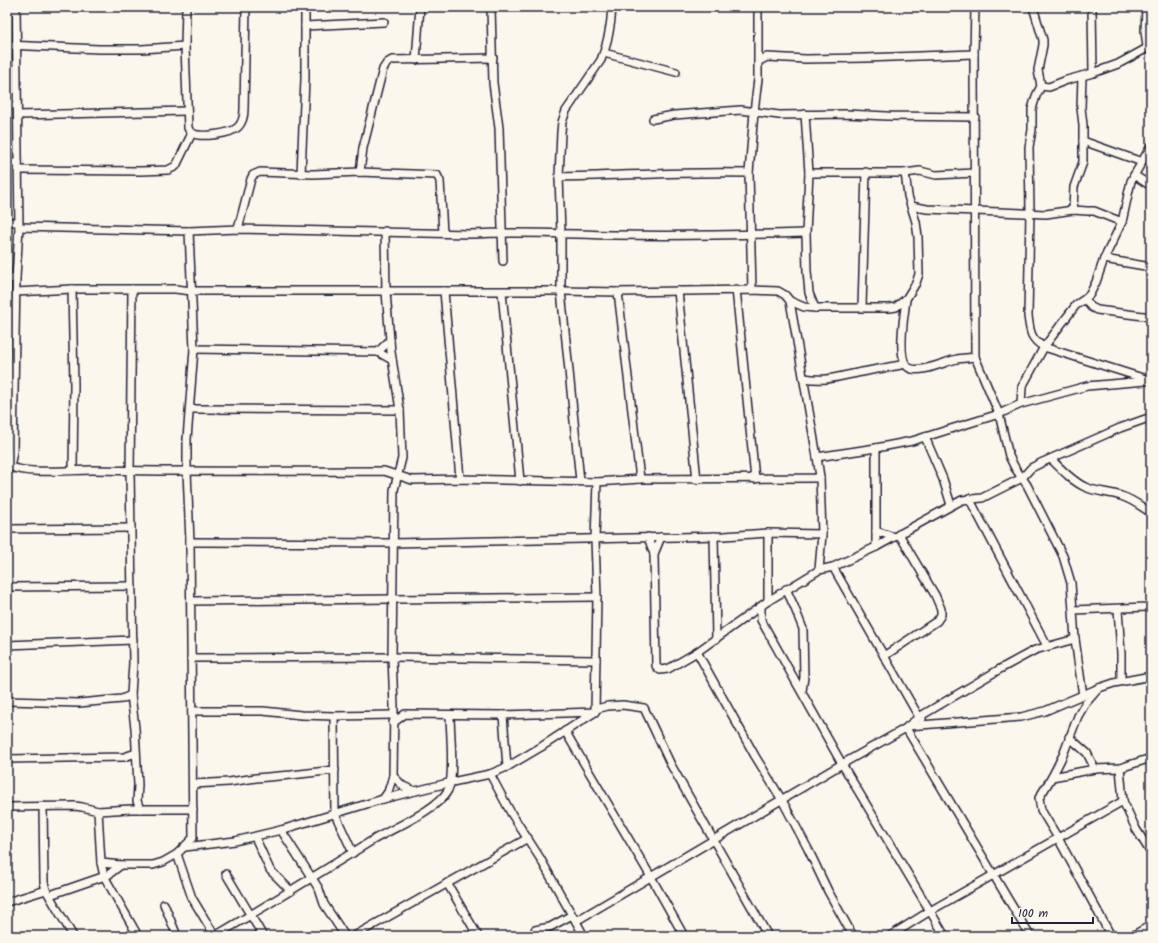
<svg xmlns="http://www.w3.org/2000/svg" width="1158" height="943" viewBox="0 0 1158 943" font-family="Kalam,sans-serif">
  <style>
    .lines { fill: none; stroke-linecap: round; stroke-linejoin: round }
    .minor-casing { stroke: #22223b; stroke-width: 10 }
    .minor { stroke: #fbf7ec; stroke-width: 7 }
  </style>
  <rect width="100%" height="100%" fill="#fbf7ec"/>
  <filter id="ink" filterUnits="userSpaceOnUse"><feTurbulence type="fractalNoise" baseFrequency=".025" numOctaves="2"/><feDisplacementMap in="SourceGraphic" scale="8" xChannelSelector="R" yChannelSelector="G"/><feConvolveMatrix kernelMatrix="1 2 1 2 8 2 1 2 1" color-interpolation-filters="sRGB"/></filter>
  <g filter="url(#ink)">
    <g class="lines">
      <defs>
        <g id="minor">
          <path d="M186,7L185,46L188,128C189,130 190,132 192,133C200,138 231,134 238,127C243,122 244,115 244,109L246,7"/>
          <polyline points="491,7 493,83 499,128 503,261"/>
          <polyline points="975,7 974,54 975,357 999,414 1009,456 1015,468 1027,485 1063,556 1071,583 1075,639 1083,696"/>
          <path d="M1033,7L1043,40V45L1038,70L1041,86L1036,96L1032,109V130L1029,147L1030,212L1028,316C1030,331 1030,339 1044,347L1149,380"/>
          <polyline points="1092,7 1093,73"/>
          <polyline points="1146,7 1145,31 1147,47"/>
          <polyline points="305,26 384,22"/>
          <polyline points="7,45 99,49 142,49 185,46"/>
          <polyline points="604,53 676,72"/>
          <polyline points="416,60 420,7"/>
          <polyline points="759,61 767,57 806,59 865,58 974,54"/>
          <polyline points="1041,86 1049,87 1067,80 1093,73 1118,64 1151,46"/>
          <polyline points="7,105 17,105"/>
          <polyline points="805,114 809,173 806,233 807,271 809,293 815,308"/>
          <polyline points="18,115 187,111"/>
          <polyline points="653,119 674,115 741,110 779,115 846,114 887,116 975,117"/>
          <polyline points="1083,141 1142,162"/>
          <polyline points="7,163 18,163"/>
          <polyline points="18,170 141,171 168,170 176,166 192,133"/>
          <polyline points="360,172 363,148 383,69 387,63 392,60 493,58"/>
          <polyline points="809,173 905,173 920,171 936,175 974,173"/>
          <polyline points="301,174 305,79 305,7"/>
          <polyline points="1134,175 1151,186"/>
          <path d="M559,177C622,176 686,171 749,173"/>
          <polyline points="911,206 927,209 1046,214 1073,210 1087,211 1094,211 1122,222"/>
          <polyline points="1073,210 1074,187 1083,162 1083,125 1081,108 1082,76"/>
          <polyline points="7,222 18,222"/>
          <path d="M19,227L189,231L238,229L470,234C518,231 565,234 613,235C677,236 742,235 806,233"/>
          <polyline points="238,229 251,179 253,175 260,172 313,174 360,172 437,175 440,181 443,233"/>
          <polyline points="1104,259 1145,266 1150,270 1151,281"/>
          <polyline points="7,279 16,278"/>
          <polyline points="72,289 74,385 73,470"/>
          <polyline points="132,289 130,471 133,663 131,695 135,728 138,785 137,801 140,809"/>
          <polyline points="736,289 755,479"/>
          <polyline points="752,290 749,173 754,112 758,79 758,7"/>
          <polyline points="444,291 460,479"/>
          <polyline points="678,291 697,480"/>
          <polyline points="16,292 72,289 175,289 192,291 561,291 618,292 752,290 778,291 785,295 790,301 817,457 820,477 822,534 819,570"/>
          <polyline points="502,292 520,481"/>
          <polyline points="618,292 640,479"/>
          <path d="M906,299C905,312 894,366 912,369C924,372 944,362 957,359C963,358 969,358 975,357"/>
          <polyline points="1085,299 1091,307 1097,310 1151,317"/>
          <polyline points="790,301 804,307 815,308 890,308 896,307 906,299 916,283 919,274 918,237 916,222 908,196 905,173"/>
          <polyline points="862,307 866,172"/>
          <polyline points="194,349 378,352 392,360"/>
          <polyline points="378,352 390,340"/>
          <path d="M804,378C829,382 839,376 862,372C877,369 891,367 905,364"/>
          <polyline points="1021,404 1022,387 1044,347 1076,305 1085,299 1090,294 1096,282 1104,259 1122,222 1131,181 1151,146"/>
          <polyline points="190,409 400,410"/>
          <polyline points="925,437 943,479 951,505"/>
          <polyline points="817,457 876,448 912,441 999,414 1021,404 1087,386 1146,381"/>
          <path d="M1051,459C1061,469 1072,481 1085,487C1096,492 1109,492 1121,496C1132,499 1142,507 1151,513"/>
          <path d="M8,466C29,475 68,470 92,470C189,472 286,471 384,471L412,480L460,479L597,482L640,479L816,478L820,477"/>
          <polyline points="7,467 11,462 13,451 16,278 19,227 16,7"/>
          <path d="M580,481L561,291V233L559,177L561,132L562,122L566,111L601,60C608,43 611,26 612,7"/>
          <polyline points="969,498 1047,646"/>
          <polyline points="7,529 131,528"/>
          <polyline points="876,531 894,537"/>
          <polyline points="768,533 768,601"/>
          <polyline points="714,536 716,639"/>
          <polyline points="648,537 654,554 656,666 660,670 668,669 697,652 768,601 819,570 833,567 876,547 962,500 982,498 1022,478 1031,468 1043,462 1120,428 1151,417"/>
          <polyline points="190,542 392,543 724,536 768,533 822,534"/>
          <polyline points="876,547 876,448"/>
          <polyline points="654,554 661,537"/>
          <polyline points="833,567 919,717 922,719"/>
          <polyline points="7,587 132,586"/>
          <polyline points="786,589 794,606 803,629 804,677 802,691"/>
          <polyline points="191,601 597,597"/>
          <polyline points="761,607 761,620 842,764 945,936"/>
          <polyline points="1118,609 1121,654 1121,681"/>
          <polyline points="1073,610 1147,607 1151,605"/>
          <polyline points="7,645 133,640"/>
          <polyline points="697,652 755,756 782,800 808,849 828,891 853,936"/>
          <polyline points="884,656 937,621 941,615 941,609 935,595 899,534"/>
          <polyline points="191,658 392,657 596,660"/>
          <polyline points="1099,688 1085,704 1078,716 1063,755 1052,777 1039,798 1041,810 1058,838 1111,936"/>
          <polyline points="7,701 79,703 122,699 131,695"/>
          <polyline points="596,709 608,706 623,705 644,708 671,765 768,936"/>
          <polyline points="192,711 263,711 301,715 334,716 394,715"/>
          <polyline points="503,715 507,767"/>
          <polyline points="334,716 335,814 353,853"/>
          <polyline points="393,723 405,714 503,715 595,712"/>
          <polyline points="908,726 1021,717 1045,711 1099,688 1114,683 1151,676"/>
          <polyline points="906,728 1030,936"/>
          <polyline points="565,731 651,877 684,936"/>
          <polyline points="1069,737 1087,753 1095,769"/>
          <polyline points="7,759 124,757 136,753"/>
          <polyline points="1120,768 1123,801 1136,829 1151,853"/>
          <polyline points="490,774 511,813 540,858 572,915 550,927 535,930 533,936"/>
          <polyline points="393,776 403,786 415,791"/>
          <polyline points="1052,777 1095,769 1120,768 1151,758"/>
          <polyline points="193,784 229,782 256,778 291,775 335,770"/>
          <polyline points="383,799 388,792 393,776 394,707 392,657 394,490 402,458 400,410 391,352 386,292 385,231"/>
          <polyline points="43,806 44,882 46,890 73,936"/>
          <polyline points="7,807 75,806 82,807 98,811 131,809 193,809"/>
          <polyline points="98,811 101,863 104,876 138,936"/>
          <polyline points="281,830 319,889 324,904 345,936"/>
          <polyline points="255,837 270,870 291,891"/>
          <polyline points="185,847 235,841 281,830 383,799 452,782 490,774 507,767 541,747 595,712 597,597 595,539 597,482"/>
          <polyline points="177,854 192,898 215,936"/>
          <polyline points="101,863 121,865"/>
          <polyline points="226,874 263,936"/>
          <polyline points="447,883 478,936"/>
          <polyline points="50,895 108,875 121,865 153,865 163,862 177,854 193,838 190,542 187,471 187,439 194,349 189,231"/>
          <polyline points="7,902 46,890"/>
          <polyline points="164,904 177,936"/>
          <polyline points="574,918 584,936"/>
          <polyline points="576,921 842,764 906,728 919,717 1000,669 1035,650 1075,639"/>
          <path d="M215,936C268,905 321,872 373,840C393,828 439,809 448,790C455,777 450,731 450,715"/>
          <polyline points="354,936 528,838"/>
          <polyline points="890,936 930,911 1123,801"/>
          <polyline points="1132,936 1151,925"/>
        </g>
      </defs>
      <use href="#minor" class="minor-casing"/>
      <use href="#minor" class="minor"/>
    </g>
  </g>
  <rect width="1158" height="943" fill="none" stroke="#fbf7ec" stroke-width="24"/>
  <rect x="12" y="12" width="1134" height="919" fill="none" stroke="#22223b" stroke-width="1.5" filter="url(#ink)"/>
  <path d="M1012 917v6h81v-6" fill="none" stroke="#22223b" stroke-width="2"/>
  <text x="1018" y="917" font-size="12" fill="#22223b" stroke="#fbf7ec" stroke-width="3" paint-order="stroke">100 m</text>
</svg>
